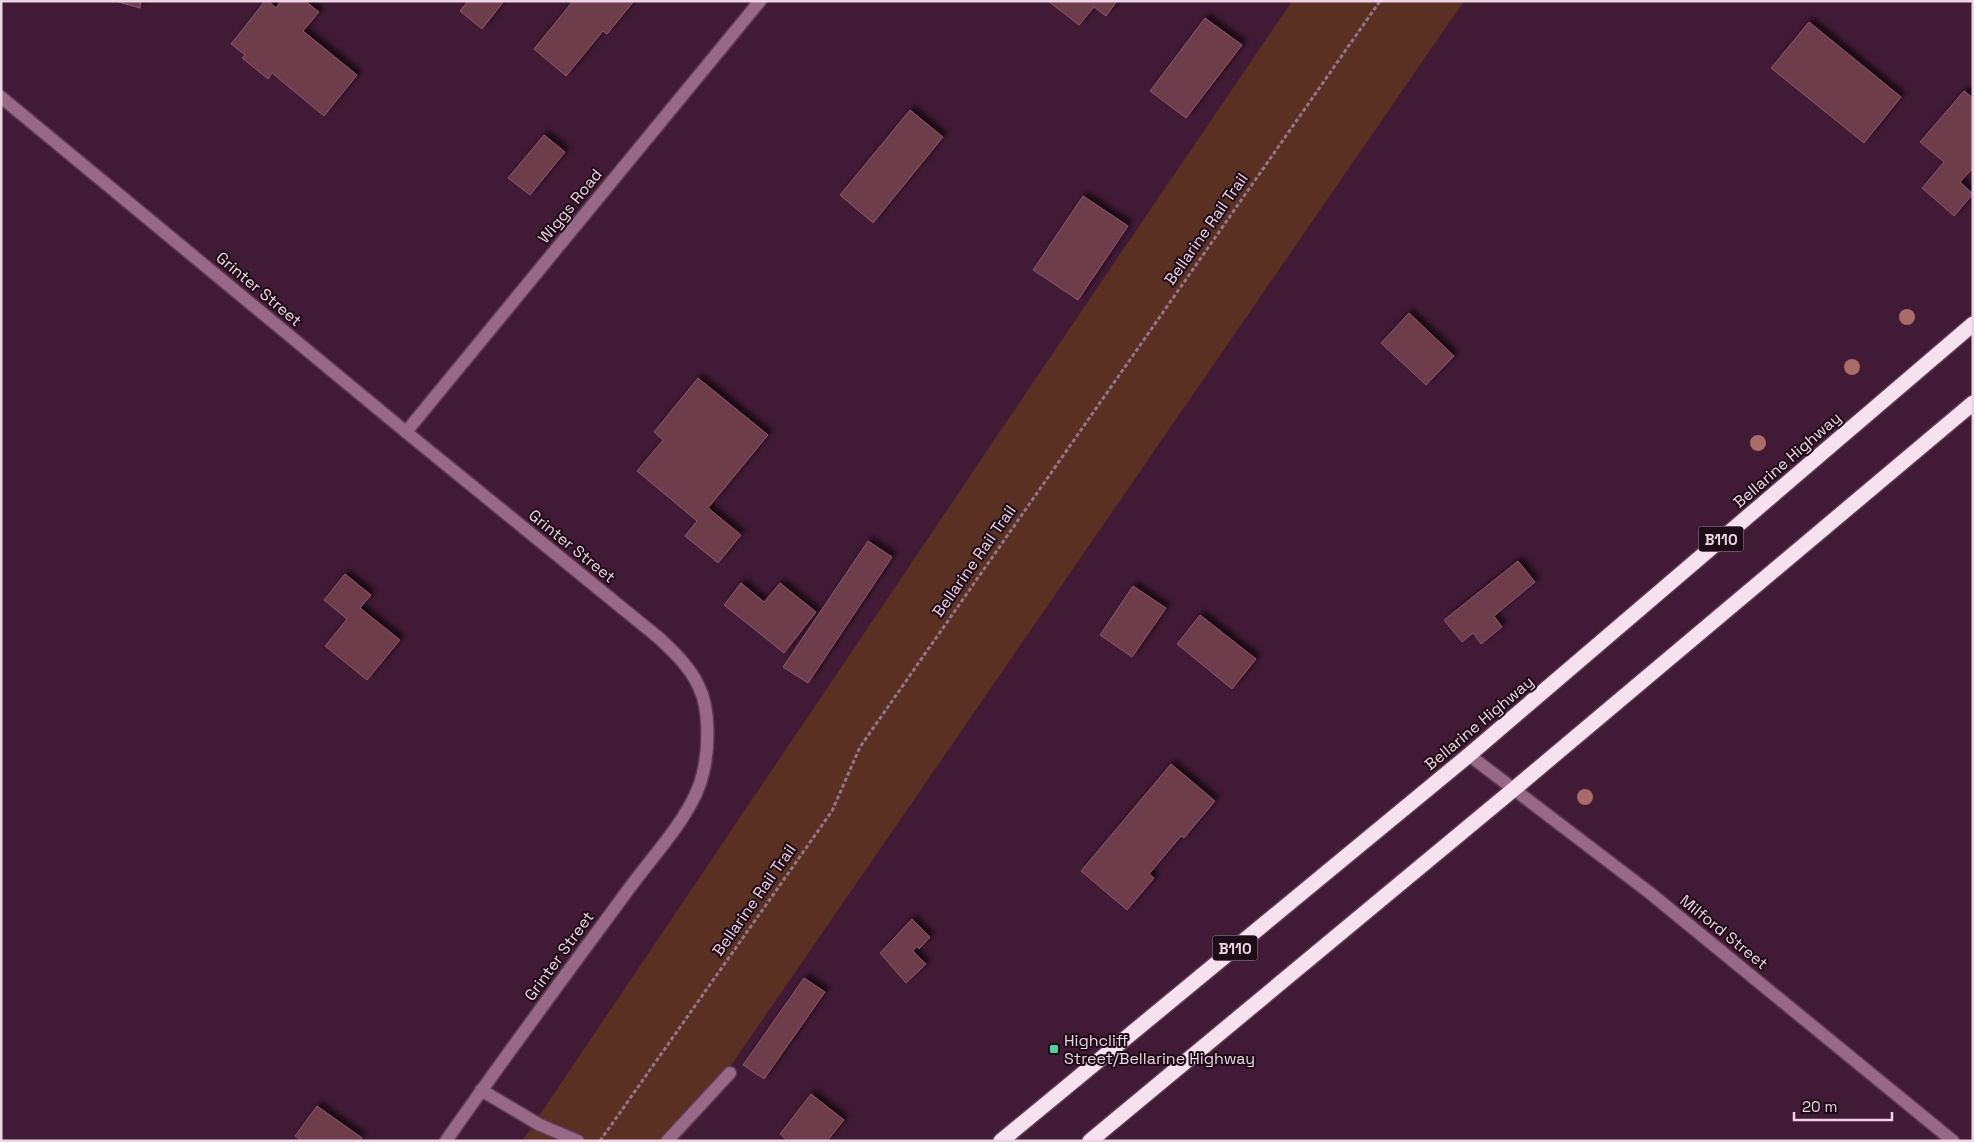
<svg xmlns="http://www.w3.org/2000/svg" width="1974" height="1142" viewBox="0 0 1974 1142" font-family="'Space Grotesk',sans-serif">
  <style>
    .green { fill: #593021 }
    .building { fill: #6e3d4c; stroke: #8c5867; filter: url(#shadow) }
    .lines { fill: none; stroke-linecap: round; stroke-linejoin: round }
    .minor-casing { stroke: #5d3851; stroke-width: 15 }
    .highway-casing { stroke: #5d3851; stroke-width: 18 }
    .path { stroke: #96758b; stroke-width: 3; stroke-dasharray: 4 2.5; stroke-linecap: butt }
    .minor { stroke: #976986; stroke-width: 12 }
    .highway { stroke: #f8e1ef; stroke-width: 15 }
    .tree { fill: #a96c69 }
    .poi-dot { fill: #4fd399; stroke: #1e0c18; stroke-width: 2 }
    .labels { text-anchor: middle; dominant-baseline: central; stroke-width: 4; stroke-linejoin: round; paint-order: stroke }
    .shield { fill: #1e0c18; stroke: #b098a7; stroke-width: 1 }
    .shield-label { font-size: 15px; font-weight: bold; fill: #eed4e4 }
    .street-label { font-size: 16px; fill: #eed4e4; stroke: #1e0c18 }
    .poi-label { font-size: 16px; fill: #eed4e4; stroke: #1e0c18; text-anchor: start }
  </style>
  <defs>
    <filter id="shadow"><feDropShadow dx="4.5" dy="-4.5" stdDeviation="2.5" flood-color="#0009"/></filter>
  </defs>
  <rect width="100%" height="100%" fill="#411a35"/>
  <polygon class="green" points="1292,1 1464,1 679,1141 522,1141 1034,381"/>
  <g class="building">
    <polygon points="115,1 141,1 140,8"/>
    <polygon points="265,1 268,1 276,8 281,1 305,1 319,12 303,31 357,75 324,116 272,73 268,79 242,58 245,55 231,44"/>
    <polygon points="468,1 504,1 482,29 460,11"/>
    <polygon points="573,1 634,1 607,34 603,31 566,76 534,49"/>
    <polygon points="1048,1 1117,1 1106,16 1094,7 1079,25"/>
    <polygon points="1205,18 1242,45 1186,118 1150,91"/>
    <polygon points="1809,22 1901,97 1864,143 1771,68"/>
    <polygon points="1964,91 1973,98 1973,168 1960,182 1973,194 1954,216 1922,188 1944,162 1920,142"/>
    <polygon points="910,110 943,137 873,223 840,195"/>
    <polygon points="544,135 565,152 530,195 508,178"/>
    <polygon points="1083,196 1128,226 1078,300 1033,270"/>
    <polygon points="1409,313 1454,356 1426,385 1381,343"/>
    <polygon points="698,378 768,435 708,508 741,535 718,563 685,536 697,521 637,471 663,440 654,432"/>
    <polygon points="868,541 892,557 808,683 783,667"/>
    <polygon points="1518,561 1535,582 1494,616 1502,627 1481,644 1473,633 1462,642 1444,620"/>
    <polygon points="345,574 371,595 360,608 400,640 367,680 325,646 347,619 324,600"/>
    <polygon points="741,583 764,602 780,583 816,612 784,653 724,605"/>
    <polygon points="1133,586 1166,608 1132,657 1100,635"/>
    <polygon points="1200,615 1256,659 1232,689 1177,644"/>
    <polygon points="1171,764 1215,801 1184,838 1181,836 1149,874 1154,878 1127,910 1081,871"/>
    <polygon points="912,919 930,937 919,949 917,946 913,951 926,964 906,983 880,953"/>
    <polygon points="804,978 825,992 764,1079 743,1065"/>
    <polygon points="811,1094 844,1120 827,1141 788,1141 780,1134"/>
    <polygon points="317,1106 362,1138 360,1141 302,1141 295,1136"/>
  </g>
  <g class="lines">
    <defs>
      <g id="minor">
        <path d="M1,97L406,432L659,638C674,652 690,667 699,687C710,709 709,749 703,773C694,814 653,855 628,890C567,973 505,1056 446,1141"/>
        <polyline points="406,432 760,1"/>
        <polyline points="1469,755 1650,893 1953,1141"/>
        <polyline points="481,1090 540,1125 578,1141"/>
        <polyline points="667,1141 730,1073"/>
      </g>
      <g id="highway">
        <polyline points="1001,1141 1469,755 1973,324"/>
        <polyline points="1090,1141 1514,789 1973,403"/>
      </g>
    </defs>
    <use href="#minor" class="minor-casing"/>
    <use href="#highway" class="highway-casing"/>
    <polyline class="path" points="600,1141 832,811 860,747 1380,1"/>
    <use href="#minor" class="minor"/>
    <use href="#highway" class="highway"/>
  </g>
  <g class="tree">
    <circle cx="1907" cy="317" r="8"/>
    <circle cx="1852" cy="367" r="8"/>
    <circle cx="1758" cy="443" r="8"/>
    <circle cx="1585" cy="797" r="8"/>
  </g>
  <rect class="poi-dot" x="1049" y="1044" width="10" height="10" rx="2.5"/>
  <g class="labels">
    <g class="shield">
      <rect x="1698.5" y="526.5" width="45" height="25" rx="4"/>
      <rect x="1212.5" y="935.5" width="45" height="25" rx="4"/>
    </g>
    <g class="shield-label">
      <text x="1721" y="539">B110</text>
      <text x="1235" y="948">B110</text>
    </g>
    <g class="street-label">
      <text transform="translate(570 206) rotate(-51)">Wiggs Road</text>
      <text transform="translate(1206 229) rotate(-55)">Bellarine Rail Trail</text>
      <text transform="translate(259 289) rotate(40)">Grinter Street</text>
      <text transform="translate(1787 460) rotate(-41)">Bellarine Highway</text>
      <text transform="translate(572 546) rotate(39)">Grinter Street</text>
      <text transform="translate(974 561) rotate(-55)">Bellarine Rail Trail</text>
      <text transform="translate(1479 723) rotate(-40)">Bellarine Highway</text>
      <text transform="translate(754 900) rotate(-55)">Bellarine Rail Trail</text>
      <text transform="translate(1724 932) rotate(39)">Milford Street</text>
      <text transform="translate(559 956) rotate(-54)">Grinter Street</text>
    </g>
    <g class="poi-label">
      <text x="1064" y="1040">Highcliff<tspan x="1064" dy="18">Street/Bellarine Highway</tspan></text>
    </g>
  </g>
  <rect width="1974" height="1142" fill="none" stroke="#eed4e4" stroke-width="5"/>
  <path d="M1794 1112v8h98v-8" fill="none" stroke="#eed4e4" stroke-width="2.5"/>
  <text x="1802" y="1112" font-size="15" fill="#eed4e4" stroke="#1e0c18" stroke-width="4" paint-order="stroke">20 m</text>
</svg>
